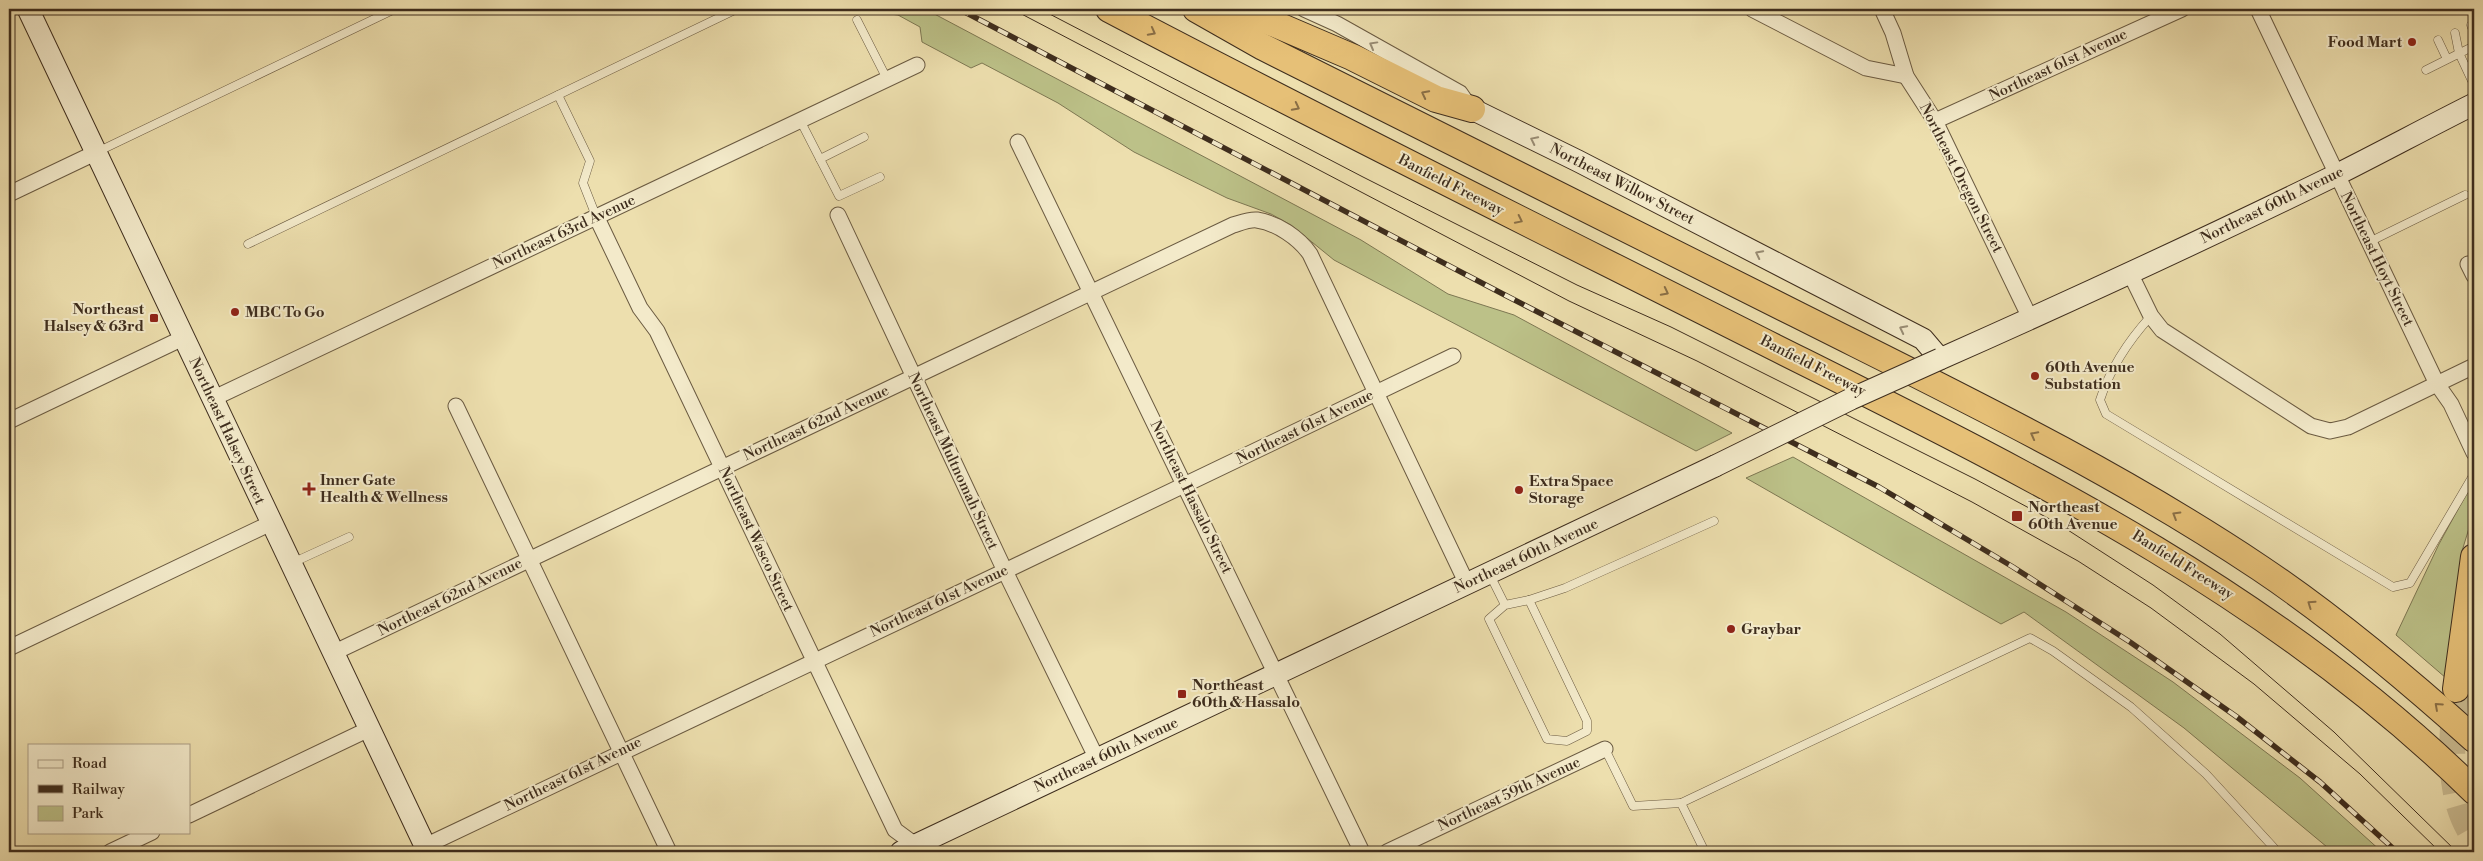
<svg xmlns="http://www.w3.org/2000/svg" width="2483" height="861" viewBox="0 0 2483 861" font-family="'Libre Bodoni',serif">
  <style>
    .green { fill: #bcc188; stroke: #7d7752 }
    .lines { fill: none; stroke-linecap: round; stroke-linejoin: round }
    .highway-tunnel { stroke: #cabb91; stroke-width: 26; stroke-dasharray: 26 13; stroke-linecap: butt }
    .lane-casing { stroke: #6a5a41; stroke-width: 9 }
    .street-casing { stroke: #6a5a41; stroke-width: 17 }
    .secondary-casing { stroke: #3e2d1d; stroke-width: 23 }
    .highway-casing { stroke: #3e2d1d; stroke-width: 28 }
    .lane { stroke: #f3eaca; stroke-width: 8 }
    .street { stroke: #f3eaca; stroke-width: 15 }
    .secondary { stroke: #f3eaca; stroke-width: 21 }
    .highway { stroke: #e6c077; stroke-width: 26 }
    .tram { stroke: #3e2d1d; stroke-width: 1 }
    .rail-casing { stroke: #3e2d1d; stroke-width: 5.5 }
    .rail { stroke: #f3eaca; stroke-width: 4; stroke-dasharray: 11; stroke-linecap: butt }
    .secondary-bridge-casing { stroke: #3e2d1d; stroke-width: 23; stroke-linecap: butt }
    .secondary-bridge { stroke: #f3eaca; stroke-width: 21 }
    .oneway { stroke: #8a6f46 }
    .oneway2 { stroke: #988c74 }
    .poi-dot { fill: #8f2418; stroke: #f3eaca; stroke-width: 2 }
    .labels { text-anchor: middle; dominant-baseline: central; stroke-width: 4; stroke-linejoin: round; paint-order: stroke }
    .poi-label { font-size: 15px; font-weight: bold; fill: #3e2d1d; stroke: #f3eaca; text-anchor: start }
    .street-label { font-size: 15px; fill: #3e2d1d; stroke: #f3eaca }
  </style>
  <rect width="100%" height="100%" fill="#eddfae"/>
  <filter id="stains"><feTurbulence type="fractalNoise" baseFrequency=".004" numOctaves="4"/><feColorMatrix values="0 0 0 0 .2 0 0 0 0 .09 0 0 0 0 .02 0 0 0 .5 -.17"/></filter>
  <radialGradient id="worn" r=".72"><stop offset=".6" stop-color="#630" stop-opacity="0"/><stop offset="1" stop-color="#630" stop-opacity=".3"/></radialGradient>
  <g class="green">
    <polygon points="848,9 925,9 1361,240 1448,294 1514,315 1732,433 1696,451 1334,260 1291,225 1271,214 1227,198 1134,152 1058,103 982,63 971,68 922,42 920,27 898,15"/>
    <polygon points="1793,457 2066,612 2173,682 2300,778 2382,852 2333,852 2184,728 2024,612 2001,624 1746,478"/>
    <polygon points="2468,491 2474,497 2474,512 2462,551 2446,678 2396,635 2439,544"/>
  </g>
  <g class="lines">
    <path class="highway-tunnel" d="M2456,689C2452,736 2445,796 2474,837"/>
    <defs>
      <g id="lane">
        <polyline points="857,20 887,79"/>
        <polyline points="2471,25 2474,33"/>
        <polyline points="2455,33 2459,53 2474,85"/>
        <polyline points="2438,40 2447,59"/>
        <polyline points="2426,70 2474,46"/>
        <polyline points="558,95 590,161 583,183 596,216"/>
        <polyline points="800,120 839,196 880,177"/>
        <polyline points="97,152 395,9"/>
        <polyline points="820,159 864,137"/>
        <polyline points="2369,242 2465,195"/>
        <polyline points="248,244 737,9"/>
        <path d="M2151,316C2129,340 2110,369 2100,400L2106,414L2393,587L2410,583L2474,474"/>
        <polyline points="292,563 349,537"/>
        <polyline points="1490,575 1505,605 1489,619 1547,739 1567,741 1587,731 1587,721 1529,600 1505,605"/>
        <polyline points="1529,600 1565,588 1714,521"/>
        <polyline points="1605,749 1633,806 1681,803 1705,852"/>
        <polyline points="1681,803 2030,638 2053,651 2131,707 2206,774 2275,849 2275,852"/>
      </g>
      <g id="street">
        <polyline points="1304,9 1337,24 1460,93 1469,106"/>
        <polyline points="1752,9 1866,68 1906,76"/>
        <polyline points="1882,9 1893,33 1906,76 1935,121 2031,320"/>
        <polyline points="2258,9 2437,384 2451,404 2474,453"/>
        <polyline points="1935,121 2182,9"/>
        <polyline points="1018,142 1362,852"/>
        <polyline points="9,194 95,153"/>
        <polyline points="838,215 1005,571 1097,759"/>
        <polyline points="596,216 640,308 657,331 895,830 925,852"/>
        <polyline points="2468,264 2474,276"/>
        <polyline points="2130,273 2151,316 2162,330 2311,426 2330,431 2348,427 2474,366"/>
        <polyline points="212,399 917,65"/>
        <polyline points="456,406 669,852"/>
        <polyline points="9,421 183,338"/>
        <polyline points="9,648 271,523"/>
        <path d="M333,653L1233,225C1240,223 1250,219 1257,220C1277,223 1299,238 1310,254L1467,584"/>
        <polyline points="189,815 369,729"/>
        <polyline points="425,846 1005,571 1453,356"/>
        <polyline points="110,852 152,832"/>
        <polyline points="1387,852 1605,749"/>
      </g>
      <g id="secondary">
        <polyline points="28,9 428,852"/>
        <path d="M1472,109L1578,161L1923,339L1940,359C2073,300 2205,239 2336,175C2382,152 2428,127 2474,104"/>
        <polyline points="901,852 1715,466"/>
      </g>
      <g id="highway">
        <path d="M1109,9C1329,125 1552,235 1774,347C2024,472 2272,592 2474,791"/>
        <path d="M1196,9L1263,47C1441,138 1620,226 1798,315C1955,394 2114,470 2260,568C2336,619 2406,678 2474,739"/>
        <polyline points="1221,22 1256,16 1352,57 1436,99 1472,109"/>
        <polyline points="2456,689 2474,557"/>
      </g>
    </defs>
    <use href="#lane" class="lane-casing"/>
    <use href="#street" class="street-casing"/>
    <use href="#secondary" class="secondary-casing"/>
    <use href="#highway" class="highway-casing"/>
    <use href="#lane" class="lane"/>
    <use href="#street" class="street"/>
    <use href="#secondary" class="secondary"/>
    <use href="#highway" class="highway"/>
    <g class="tram">
      <polyline points="1012,9 1569,301 1697,361 1972,502 2078,561 2151,608 2254,684 2360,774 2440,852"/>
      <polyline points="1040,9 1363,177 1577,285 1671,327 1975,479 2057,523 2153,585 2220,634 2334,732 2457,852"/>
    </g>
    <defs>
      <polyline id="rail" points="959,9 1501,293 1879,487 2013,567 2130,642 2237,717 2320,782 2397,852"/>
    </defs>
    <use href="#rail" class="rail-casing"/>
    <use href="#rail" class="rail"/>
    <defs>
      <polyline id="secondary-bridge" points="1715,466 1851,399 1940,359"/>
    </defs>
    <use href="#secondary-bridge" class="secondary-bridge-casing"/>
    <use href="#secondary-bridge" class="secondary-bridge"/>
  </g>
  <defs><path id="oneway-chevron" d="M-2-3.5L2.5 0L-2 3.5" fill="none" stroke-width="1.6" stroke-linecap="round" stroke-linejoin="round" transform="scale(1.25)"/></defs>
  <g class="oneway">
    <use href="#oneway-chevron" transform="translate(1152 32) rotate(28)"/>
    <use href="#oneway-chevron" transform="translate(1425 94) rotate(-153)"/>
    <use href="#oneway-chevron" transform="translate(1296 107) rotate(27)"/>
    <use href="#oneway-chevron" transform="translate(1519 220) rotate(26)"/>
    <use href="#oneway-chevron" transform="translate(1665 292) rotate(27)"/>
    <use href="#oneway-chevron" transform="translate(2034 435) rotate(-152)"/>
    <use href="#oneway-chevron" transform="translate(2176 515) rotate(-149)"/>
    <use href="#oneway-chevron" transform="translate(2311 604) rotate(-145)"/>
    <use href="#oneway-chevron" transform="translate(2438 706) rotate(-138)"/>
  </g>
  <g class="oneway2">
    <use href="#oneway-chevron" transform="translate(1373 45) rotate(-151)"/>
    <use href="#oneway-chevron" transform="translate(1534 140) rotate(-154)"/>
    <use href="#oneway-chevron" transform="translate(1759 254) rotate(-153)"/>
    <use href="#oneway-chevron" transform="translate(1903 329) rotate(-153)"/>
  </g>
  <g class="poi-dot">
    <circle cx="2412" cy="42" r="5"/>
    <circle cx="235" cy="312" r="5"/>
    <rect x="149" y="313" width="10" height="10" rx="2.5"/>
    <circle cx="2035" cy="376" r="5"/>
    <path d="M306.5 481.5h5v5h5v5h-5v5h-5v-5h-5v-5h5z"/>
    <circle cx="1519" cy="490" r="5"/>
    <rect x="2011" y="510" width="12" height="12" rx="2.5"/>
    <circle cx="1731" cy="629" r="5"/>
    <rect x="1177" y="689" width="10" height="10" rx="2.5"/>
  </g>
  <g class="labels">
    <g class="poi-label">
      <text x="2402" y="42" text-anchor="end">Food Mart</text>
      <text x="144" y="309" text-anchor="end">Northeast<tspan x="144" dy="17">Halsey &amp; 63rd</tspan></text>
      <text x="245" y="312">MBC To Go</text>
      <text x="2045" y="367">60th Avenue<tspan x="2045" dy="17">Substation</tspan></text>
      <text x="320" y="480">Inner Gate<tspan x="320" dy="17">Health &amp; Wellness</tspan></text>
      <text x="1529" y="481">Extra Space<tspan x="1529" dy="17">Storage</tspan></text>
      <text x="2028" y="507">Northeast<tspan x="2028" dy="17">60th Avenue</tspan></text>
      <text x="1741" y="629">Graybar</text>
      <text x="1192" y="685">Northeast<tspan x="1192" dy="17">60th &amp; Hassalo</tspan></text>
    </g>
    <g class="street-label">
      <text transform="translate(2058 65) rotate(-25)">Northeast 61st Avenue</text>
      <text transform="translate(1961 178) rotate(63)">Northeast Oregon Street</text>
      <text transform="translate(1622 184) rotate(27)">Northeast Willow Street</text>
      <text transform="translate(1451 185) rotate(27)">Banfield Freeway</text>
      <text transform="translate(2272 205) rotate(-26)">Northeast 60th Avenue</text>
      <text transform="translate(564 232) rotate(-25)">Northeast 63rd Avenue</text>
      <text transform="translate(2377 259) rotate(64)">Northeast Hoyt Street</text>
      <text transform="translate(1813 366) rotate(27)">Banfield Freeway</text>
      <text transform="translate(816 423) rotate(-25)">Northeast 62nd Avenue</text>
      <text transform="translate(1305 427) rotate(-26)">Northeast 61st Avenue</text>
      <text transform="translate(227 431) rotate(65)">Northeast Halsey Street</text>
      <text transform="translate(953 461) rotate(65)">Northeast Multnomah Street</text>
      <text transform="translate(1191 497) rotate(64)">Northeast Hassalo Street</text>
      <text transform="translate(756 539) rotate(65)">Northeast Wasco Street</text>
      <text transform="translate(1526 556) rotate(-25)">Northeast 60th Avenue</text>
      <text transform="translate(2183 565) rotate(32)">Banfield Freeway</text>
      <text transform="translate(450 597) rotate(-26)">Northeast 62nd Avenue</text>
      <text transform="translate(939 601) rotate(-25)">Northeast 61st Avenue</text>
      <text transform="translate(1106 755) rotate(-25)">Northeast 60th Avenue</text>
      <text transform="translate(573 774) rotate(-26)">Northeast 61st Avenue</text>
      <text transform="translate(1509 794) rotate(-25)">Northeast 59th Avenue</text>
    </g>
  </g>
  <rect width="2483" height="861" fill="none" stroke="#eddfae" stroke-width="30"/>
  <rect x="10" y="10" width="2463" height="841" fill="none" stroke="#3e2d1d" stroke-width="2.5"/>
  <rect x="15" y="15" width="2453" height="831" fill="none" stroke="#3e2d1d"/>
  <rect x="28" y="744" width="162" height="90" fill="#f3eaca" stroke="#ab9e85"/>
  <rect x="38" y="760" width="25" height="8" fill="#f3eaca" stroke="#ab9e85"/>
  <text x="72" y="768" font-size="15" fill="#3e2d1d">Road</text>
  <rect x="38" y="785" width="25" height="8" fill="#3e2d1d" stroke="#ab9e85"/>
  <text x="72" y="794" font-size="15" fill="#3e2d1d">Railway</text>
  <rect x="38" y="806" width="25" height="15" fill="#bcc188" stroke="#ab9e85"/>
  <text x="72" y="818" font-size="15" fill="#3e2d1d">Park</text>
  <rect width="100%" height="100%" filter="url(#stains)"/>
  <rect width="100%" height="100%" fill="url(#worn)"/>
</svg>
